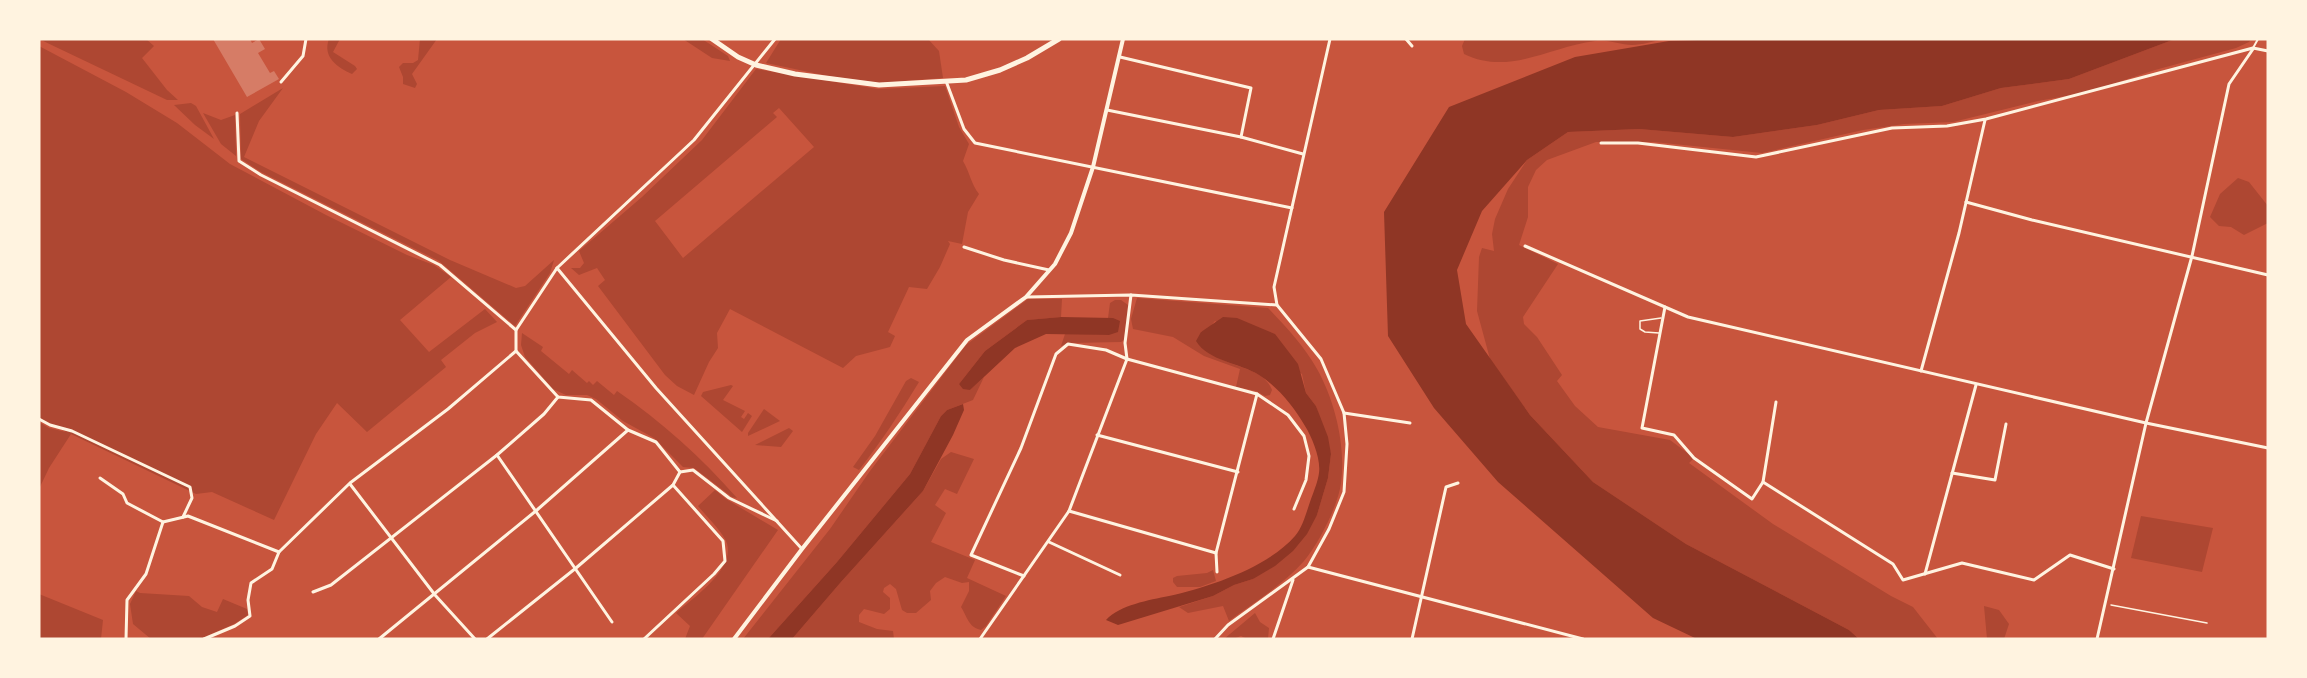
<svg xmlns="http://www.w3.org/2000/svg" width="2307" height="678" viewBox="0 0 2307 678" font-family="'PT Sans Narrow',sans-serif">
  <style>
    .green { fill: #ae4732; fill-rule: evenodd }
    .water { fill: #8f3625 }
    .building { fill: #d67c66 }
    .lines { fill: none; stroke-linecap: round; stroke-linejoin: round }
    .path { stroke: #fff3e0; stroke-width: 1.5 }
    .service { stroke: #fff3e0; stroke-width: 1.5 }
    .pedestrian { stroke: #fff3e0; stroke-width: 2 }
    .minor { stroke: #fff3e0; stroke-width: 3 }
    .tertiary { stroke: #fff3e0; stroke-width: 4 }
    .primary { stroke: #fff3e0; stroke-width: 5 }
  </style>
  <rect width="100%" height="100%" fill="#c8553d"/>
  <g class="green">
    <polygon points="39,39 146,39 154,46 142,58 167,90 178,100 167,100"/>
    <path d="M329,39H340L333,52L355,66L357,69L352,74C338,68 322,57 329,39Z"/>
    <polygon points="420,39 437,39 412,74 417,84 415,88 403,84 403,77 399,67 403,63 413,63 418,60"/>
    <polygon points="683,39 702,39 728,56 730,61 712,58"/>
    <polygon points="781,39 928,39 939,51 943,78 880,83 828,76 766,63"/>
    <path d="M1465,39H1664C1654,41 1642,45 1632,45C1620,45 1608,39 1595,41C1549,47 1509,76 1464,54L1462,46Z"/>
    <polygon points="2175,39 2251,39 2249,42 2236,48 2155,70 2088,92 2038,101 1953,122 1904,124 1863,130 1762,153 1654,142 1596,142 1547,160 1536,170 1528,187 1528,217 1519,245 1558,264 1523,317 1524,324 1537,337 1562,375 1557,381 1575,406 1598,427 1670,440 1694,458 1689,463 1773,524 1891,596 1913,607 1938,639 1859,639 1849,630 1686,544 1593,482 1530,415 1490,359 1477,311 1479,257 1482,248 1494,251 1492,234 1495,219 1508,189 1527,160 1568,132 1639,129 1733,137 1817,125 1879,110 1942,106 2001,88 2069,79"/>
    <polygon points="39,46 126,92 177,123 230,164 326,215 407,255 434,265 451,277 400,320 429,352 485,309 497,322 475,333 441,360 446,367 367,432 337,403 316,434 274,520 212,492 196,494 71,434 49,468 39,489 39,422 49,428 66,432 39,418"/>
    <path d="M756,69L878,89L945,86L959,127L969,144L963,161C970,173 971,184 979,194L968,212L962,244L948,241L950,244L940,267L927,289L909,287L888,332L895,336L890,347L856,356L843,368L730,309L717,333L718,348L709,362L694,395L677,386L665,375L598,286L605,280L597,268L579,275L571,268H580L584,263L579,251L642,197L702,140ZM779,108L814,147L683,258L655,221L777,117L773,113Z"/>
    <polygon points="283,88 259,121 244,157 450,260 516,288 525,286 554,260 550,273 515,326 439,261 261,172 241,159 240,114"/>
    <polygon points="191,103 196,106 214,139 195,125 174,105"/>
    <polygon points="203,113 221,120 235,115 236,156 221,144"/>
    <polygon points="2238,178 2249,182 2268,206 2268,223 2244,235 2231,227 2219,226 2210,217 2220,194"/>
    <path d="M1137,298L1268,308C1286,327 1304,346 1317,369C1335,401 1346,446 1341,483C1338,506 1319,543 1304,561C1283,585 1254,602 1229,621L1223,606L1188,613L1179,607L1213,596L1234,585L1253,579L1317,515L1328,478L1331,454L1316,406L1306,393L1302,374L1215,321L1209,328L1201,332C1205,339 1209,352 1216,356C1233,368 1264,368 1272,390L1270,395L1265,396L1256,391L1236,387L1240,369L1204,356L1173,337L1133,329L1131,319Z"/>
    <polygon points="1028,299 1062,299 1061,317 1027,320 985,351 959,384 970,390 984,377 973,400 947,410 941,416 910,474 837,562 768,639 743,639 830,529 870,471 966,345"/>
    <polygon points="1115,300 1121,300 1128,305 1124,340 1121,342 1070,343 1061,346 1065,334 1068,333 1109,335 1113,318 1108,318 1110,303"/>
    <path d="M522,333L543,347L541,351L569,374L572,370L587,383L589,381L593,385L597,381L614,395L617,391C662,422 701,457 737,498L732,497L694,468L683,467L654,438L623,421L596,399L587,395H566L553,389L525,357L521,345Z"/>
    <path d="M911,378L919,382C900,413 881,442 859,470L853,467L875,436L906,381Z"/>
    <polygon points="731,385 733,386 723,400 745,411 741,417 744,419 748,413 752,416 742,432 701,396 703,392"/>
    <polygon points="764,409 780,421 748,436 748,433"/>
    <polygon points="789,428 793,431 781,447 755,445"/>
    <path d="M951,452L974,459L957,494L945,489L935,505L946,513L931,542L975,560L967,578L1006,596L986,626L981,630C968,627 967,616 961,607L969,591V582L962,583L945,577L936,583L930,591L931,600L916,613H907L902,610L896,589L890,584L884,588L883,592L890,598V609L884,614L864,609L859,615V622L877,629L893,631L894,639H792L841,582L923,491L941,459Z"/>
    <path d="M715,490L726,499L778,530L702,639H685L690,626L676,613C694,597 740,566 725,539C718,527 706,516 698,506Z"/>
    <polygon points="2141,516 2213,528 2202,572 2131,558"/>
    <polygon points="1213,570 1216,581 1200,587 1177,587 1173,582 1173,578 1177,576 1207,573"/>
    <polygon points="136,591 140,593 189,596 202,607 217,612 223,599 247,609 248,615 234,624 200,639 151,639 133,624 130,604"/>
    <polygon points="39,594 103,620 101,639 39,639"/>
    <polygon points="1984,606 1999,610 2009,624 2004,639 1987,639"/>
    <polygon points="1255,613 1260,622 1269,628 1268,639 1247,639 1241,636 1233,639 1224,639"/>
  </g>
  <g class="water">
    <polygon points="1726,39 2175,39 2069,79 2001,88 1942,106 1879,110 1817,125 1733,137 1639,129 1568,132 1527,160 1482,211 1457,270 1466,324 1530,415 1593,482 1686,544 1849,630 1859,639 1697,639 1653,618 1498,482 1434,408 1388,336 1384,212 1449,107 1575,57 1669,41"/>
    <polygon points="1061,317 1113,318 1120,321 1118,332 1109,335 1046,334 1015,348 970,390 963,389 959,384 985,351 1027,320"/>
    <path d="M1223,317L1237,318L1275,334L1298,364L1306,393L1316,406L1328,437L1331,454L1328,478L1317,515L1307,534L1293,551L1275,566L1253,579L1234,585L1213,596L1118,625L1106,620C1120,605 1149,600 1169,596C1209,587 1267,568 1295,536C1303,527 1307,510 1311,499C1314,491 1318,481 1319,473C1321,459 1312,437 1305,426C1294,407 1278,387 1259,375C1240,363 1208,361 1196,341L1201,332Z"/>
    <polygon points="963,404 964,410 953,435 923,491 841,582 792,639 768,639 837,562 910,474 941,416 947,410"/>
  </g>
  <polygon class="building" points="213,39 250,39 252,43 259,39 265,49 258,53 270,73 274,71 279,79 247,97"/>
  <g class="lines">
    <polyline class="path" points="2111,605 2207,623"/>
    <polyline class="service" points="1659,333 1645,332 1640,329 1640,321 1661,318"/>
    <polyline class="pedestrian" points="2253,48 2258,39"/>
    <g class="minor">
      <polyline points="1406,39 1412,46"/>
      <polyline points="1120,57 1251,88 1241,137"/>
      <polyline points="946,81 964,129 975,143 1292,208"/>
      <polyline points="281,82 303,56 306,39"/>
      <polyline points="1107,110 1241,137 1303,154"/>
      <polyline points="237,113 239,161 261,175 440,265 516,330 516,351 558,397 591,400 628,430 656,442 680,472 693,470 729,498 777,521"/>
      <polyline points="1601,143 1638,143 1756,157 1892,128 1947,126 1986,119 2253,48 2268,51"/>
      <polyline points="1966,202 2032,220 2268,275"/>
      <polyline points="1525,246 1688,317 2146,423 2268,448"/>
      <polyline points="964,247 1004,260 1049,270"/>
      <polyline points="557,268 656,388 802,549"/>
      <polyline points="1027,297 1131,295 1277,305"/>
      <polyline points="1665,307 1642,428 1674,435 1694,458 1752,499 1763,482 1893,564 1903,580 1962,563 2034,580 2070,555 2114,569"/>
      <polyline points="516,330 557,268 694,140 775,39"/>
      <polyline points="1921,371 1959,233 1985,120"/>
      <polyline points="1344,413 1410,423"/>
      <polyline points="39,419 50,425 72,431 190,487 192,498 183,517"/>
      <polyline points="1097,435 1238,472"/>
      <polyline points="497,455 612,622"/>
      <polyline points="1952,473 1995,480 2006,424"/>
      <polyline points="100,478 123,494 127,503 163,522 188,516 279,552"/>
      <polyline points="1763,482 1776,402"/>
      <polyline points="350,484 435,595 475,639"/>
      <polyline points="1069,511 1216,553"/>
      <polyline points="1049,542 1120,575"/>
      <polyline points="1308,567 1583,639"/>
      <polyline points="1217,572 1216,553 1257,394"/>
      <polyline points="1925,574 1976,385"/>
      <polyline points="1024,576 971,555 1021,448 1056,354 1068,344 1106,350 1127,359 1257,394 1288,415 1304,436 1309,456 1306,480 1294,509"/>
      <polyline points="313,592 331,585 497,455 544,414 558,397"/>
      <polyline points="126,639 127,600 146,574 163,522"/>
      <polyline points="204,639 235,626 250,616 248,600 251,583 272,569 279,552 350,483 448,409 516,351"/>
      <polyline points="379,639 537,510 628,430"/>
      <polyline points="487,639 576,568 673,485 680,472"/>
      <polyline points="644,639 714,574 725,561 723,541 673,485"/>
      <polyline points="980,639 1069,511 1127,359 1125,343 1131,295"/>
      <polyline points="1215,639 1228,625 1308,567 1329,529 1344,492 1347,444 1344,413 1321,359 1277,305 1274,287 1330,39"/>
      <polyline points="1273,639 1293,580"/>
      <polyline points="1412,639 1446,487 1458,483"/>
      <polyline points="2097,639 2146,423 2192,256 2229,84 2253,49"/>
    </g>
    <polyline class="tertiary" points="734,639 802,549 967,340 1026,297 1055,264 1071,233 1093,167 1123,39"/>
    <polyline class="primary" points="712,39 738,57 756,65 795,74 879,85 966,80 1000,70 1027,58 1059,39"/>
  </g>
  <rect width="2307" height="678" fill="none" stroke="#fff3e0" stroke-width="81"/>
</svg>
